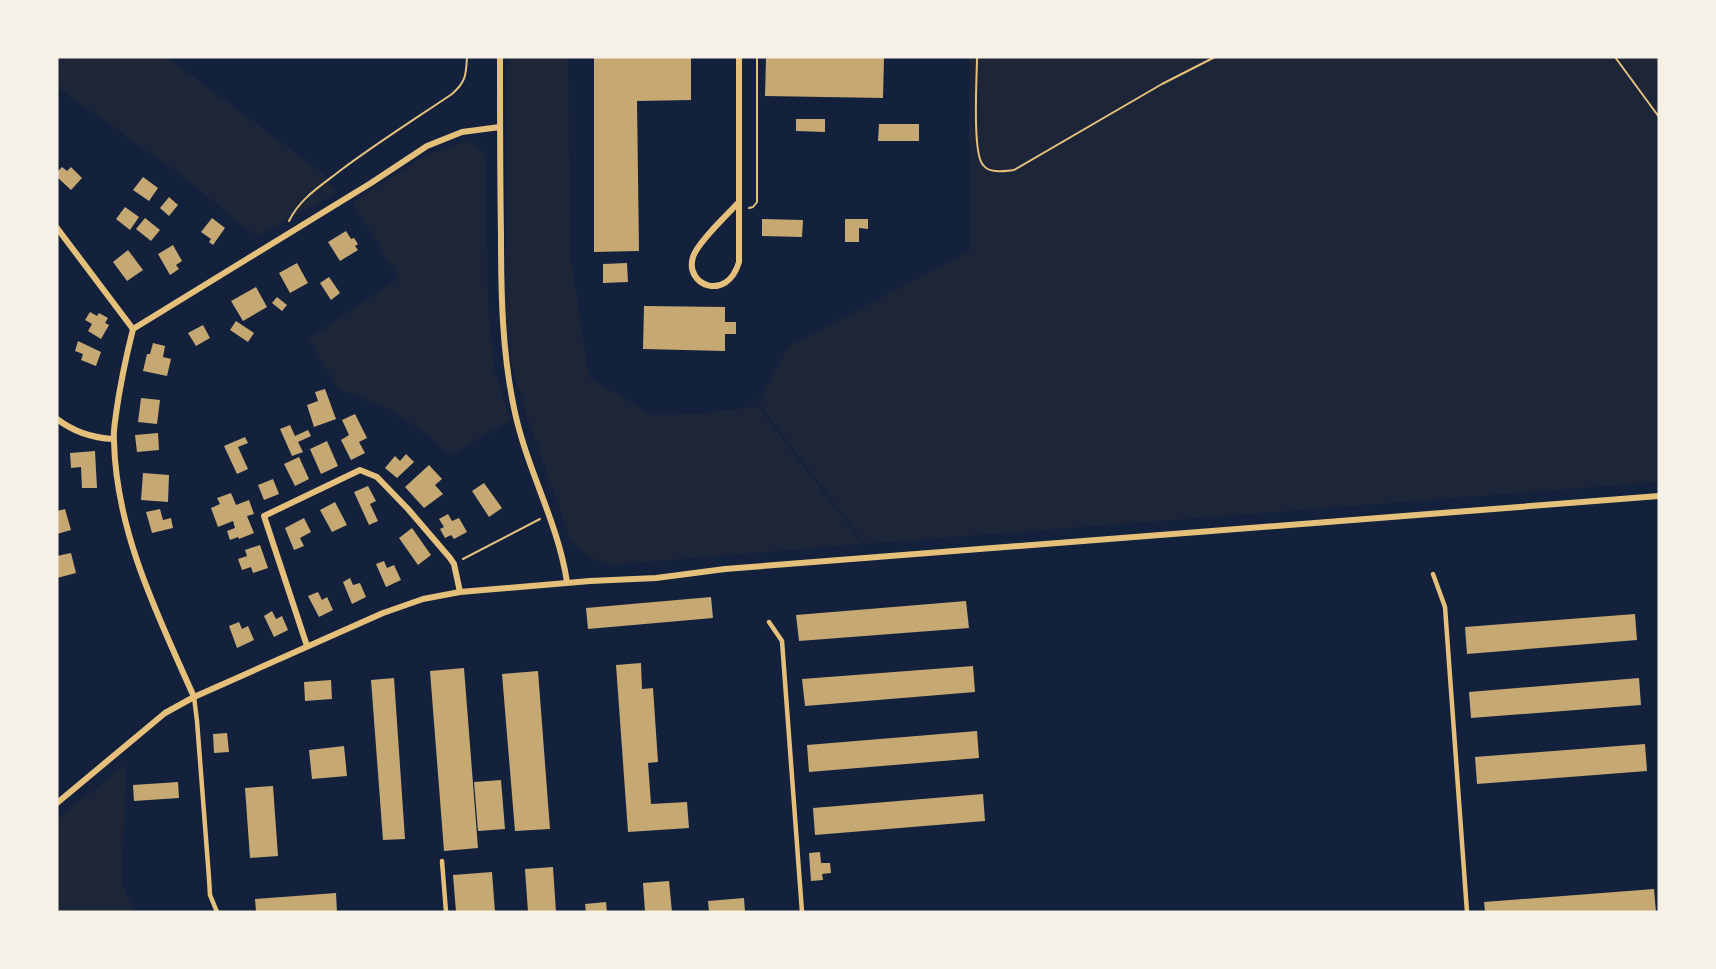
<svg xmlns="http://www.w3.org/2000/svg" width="1716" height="969" viewBox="0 0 1716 969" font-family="'Fira Sans Condensed',sans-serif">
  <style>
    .green { fill: #1d2539 }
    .building { fill: #c6a872 }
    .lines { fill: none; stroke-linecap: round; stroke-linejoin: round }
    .path { stroke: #e5c07b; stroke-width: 2 }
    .service { stroke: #e5c07b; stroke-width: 4.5 }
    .minor { stroke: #e5c07b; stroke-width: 6 }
  </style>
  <rect width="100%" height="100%" fill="#14213d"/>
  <g class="green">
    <polygon points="57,57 167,57 325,175 336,193 258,236 243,227 188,180 57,87"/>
    <polygon points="507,57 568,57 570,253 589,377 652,415 696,414 758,406 863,544 611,565 590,558 570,539 526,413 511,363 505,304"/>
    <polygon points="969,57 1659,57 1659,482 865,544 758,402 788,347 969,251"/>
    <polygon points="467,141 478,146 486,156 488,306 494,368 510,420 450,456 432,438 390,410 338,388 309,339 399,278 352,202 426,155"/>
    <polygon points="126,764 122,882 134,912 57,912 57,819"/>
  </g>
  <g class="building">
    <polygon points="594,57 691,57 691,100 637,101 639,251 594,252"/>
    <polygon points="766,57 884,57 883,98 765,96"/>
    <polygon points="796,119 825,119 825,132 796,131"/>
    <polygon points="879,124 919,124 919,141 878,141"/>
    <polygon points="62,167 67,171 71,167 82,178 71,190 57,177 57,172"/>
    <polygon points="143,177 158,188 149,201 133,190"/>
    <polygon points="169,197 178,205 169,216 160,208"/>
    <polygon points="125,207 139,217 130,230 116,219"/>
    <polygon points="145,218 160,230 151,241 136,229"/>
    <polygon points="212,218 225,228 213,245 209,242 211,239 201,232"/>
    <polygon points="762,219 803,220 802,237 762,236"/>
    <polygon points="845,219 868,219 868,229 859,228 859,242 845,242"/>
    <polygon points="346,231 351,239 354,238 358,244 355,246 358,250 340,261 328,242"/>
    <polygon points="173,245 182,261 176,265 179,269 170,275 158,254"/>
    <polygon points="128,250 143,270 127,281 113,262"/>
    <polygon points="297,263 308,283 290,293 279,273"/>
    <polygon points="627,263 628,282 603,283 603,264"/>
    <polygon points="329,277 340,293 331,300 320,283"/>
    <polygon points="256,287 267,307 243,321 231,301"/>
    <polygon points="277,297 287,305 282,311 272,303"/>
    <polygon points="644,306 725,307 725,322 736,322 736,334 725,334 725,351 643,349"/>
    <polygon points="90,312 97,316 99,313 108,318 105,323 109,325 101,339 88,331 92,324 85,320"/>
    <polygon points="236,321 254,333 248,342 230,330"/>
    <polygon points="203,325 210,338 196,346 188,333"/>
    <polygon points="78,341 101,352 96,366 81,360 83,354 75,351"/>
    <polygon points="153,343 165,346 163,357 171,359 167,376 143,371 147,354 150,354"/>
    <polygon points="325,389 336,419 314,427 307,405 318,401 315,392"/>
    <polygon points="141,398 160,400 157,424 138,422"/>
    <polygon points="355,414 367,438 359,442 365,453 351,460 341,440 349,435 342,420"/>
    <polygon points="290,425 295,436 308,430 311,436 298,442 303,452 292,456 280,429"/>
    <polygon points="158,433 159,450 137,452 135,435"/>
    <polygon points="245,437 248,443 238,447 248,469 237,474 224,446"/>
    <polygon points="327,441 338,466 321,474 310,449"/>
    <polygon points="95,451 97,488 82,488 81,467 71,468 70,453"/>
    <polygon points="406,454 414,462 397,478 385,468 395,456 400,461"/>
    <polygon points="299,457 309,479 295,486 284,464"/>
    <polygon points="429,465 442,479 435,485 443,494 424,508 405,487"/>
    <polygon points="143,473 169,475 168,502 141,500"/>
    <polygon points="273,479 279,494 264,500 258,485"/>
    <polygon points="484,483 502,508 489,517 472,491"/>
    <polygon points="368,486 376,501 370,504 378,521 369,525 354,492"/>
    <polygon points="231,493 236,505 249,500 254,514 247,516 254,533 239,539 238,537 230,540 227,531 235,528 233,521 218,527 211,508 220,504 217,498"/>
    <polygon points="335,502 347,525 332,532 320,510"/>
    <polygon points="65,509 71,530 57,534 57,511"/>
    <polygon points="160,509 163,520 171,518 173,528 152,533 146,512"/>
    <polygon points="448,514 452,521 459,518 467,532 454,539 451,535 445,538 440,529 444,527 439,519"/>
    <polygon points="304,518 311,532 300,538 304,546 294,550 285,528"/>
    <polygon points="412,528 431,555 418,565 399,538"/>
    <polygon points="260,545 268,568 253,573 251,567 242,570 238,559 247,556 245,550"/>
    <polygon points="71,553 76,573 57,578 57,556"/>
    <polygon points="384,561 387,568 394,565 401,580 386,587 376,564"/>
    <polygon points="350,578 353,585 360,583 366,597 352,604 343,582"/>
    <polygon points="318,592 322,600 327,597 333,610 319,617 308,596"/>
    <polygon points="711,597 713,618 588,629 586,608"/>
    <polygon points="966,601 969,628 799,641 796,615"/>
    <polygon points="272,611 276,619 282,616 288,630 274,637 264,616"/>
    <polygon points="1635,614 1637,640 1467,654 1465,627"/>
    <polygon points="239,622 242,629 248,626 254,640 237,648 229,626"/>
    <polygon points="641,663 642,689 653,688 658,762 648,763 651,804 687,802 689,828 628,832 616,665"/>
    <polygon points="973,666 975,692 805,706 802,679"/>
    <polygon points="464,668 478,848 444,851 430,671"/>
    <polygon points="538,671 550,829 515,831 502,674"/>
    <polygon points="394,678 405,839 383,840 371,680"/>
    <polygon points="1639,678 1641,705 1471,718 1469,692"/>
    <polygon points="331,680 332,699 305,701 304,682"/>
    <polygon points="977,731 979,758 809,772 807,745"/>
    <polygon points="227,733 229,752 214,753 213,734"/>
    <polygon points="1645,744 1647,771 1477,784 1475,757"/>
    <polygon points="344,746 347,776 312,779 309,750"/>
    <polygon points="501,780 505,829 478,831 474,782"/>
    <polygon points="178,782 179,798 134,801 133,785"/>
    <polygon points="273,786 278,856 250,858 245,788"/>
    <polygon points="983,794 985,821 815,835 813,808"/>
    <polygon points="820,852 821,863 830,863 831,873 822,874 823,880 811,881 809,853"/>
    <polygon points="553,867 556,912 528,912 525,869"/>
    <polygon points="492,872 495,912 456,912 453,875"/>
    <polygon points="669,881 672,912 645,912 643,883"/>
    <polygon points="1654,889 1656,912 1485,912 1484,902"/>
    <polygon points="336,893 337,912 256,912 255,899"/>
    <polygon points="744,898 745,912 709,912 708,901"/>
    <polygon points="606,902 607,912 586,912 585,904"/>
  </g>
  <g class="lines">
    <g class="path">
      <path d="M977,57C977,76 972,153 983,165C990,174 1004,171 1014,170L1162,84L1215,57"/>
      <polyline points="1615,57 1659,117"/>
      <polyline points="749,208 753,207 757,202 757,57"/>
      <path d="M289,221C300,198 322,185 341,170C377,143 415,119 452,94C466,82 466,75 467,57"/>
      <polyline points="463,559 540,519"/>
    </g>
    <g class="service">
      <polyline points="1433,574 1445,607 1467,912"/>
      <polyline points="769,622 782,641 802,912"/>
      <polyline points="194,697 197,721 209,878 210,895 217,912"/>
      <polyline points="442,861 446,912"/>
    </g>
    <g class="minor">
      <path d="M500,57C500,116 500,176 501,235C501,293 502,351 514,408C526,468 558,522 567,582"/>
      <path d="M738,203C727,215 697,243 693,257C684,285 727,303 739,262V57"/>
      <polyline points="57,228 133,329"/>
      <path d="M57,419C74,432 92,438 113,439"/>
      <polyline points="307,646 264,516 360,470 377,477 408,509 450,558 454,564 460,592"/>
      <path d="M194,697C158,616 116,532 114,441C113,432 115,423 116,414C120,385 126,357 133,329L371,183L427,146L462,132L500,127"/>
      <polyline points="57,803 165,713 194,697 383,613 423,599 460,592 590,581 656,578 725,569 1659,496"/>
    </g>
  </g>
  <rect width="1716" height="969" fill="none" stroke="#f6f1e7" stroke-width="117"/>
</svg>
